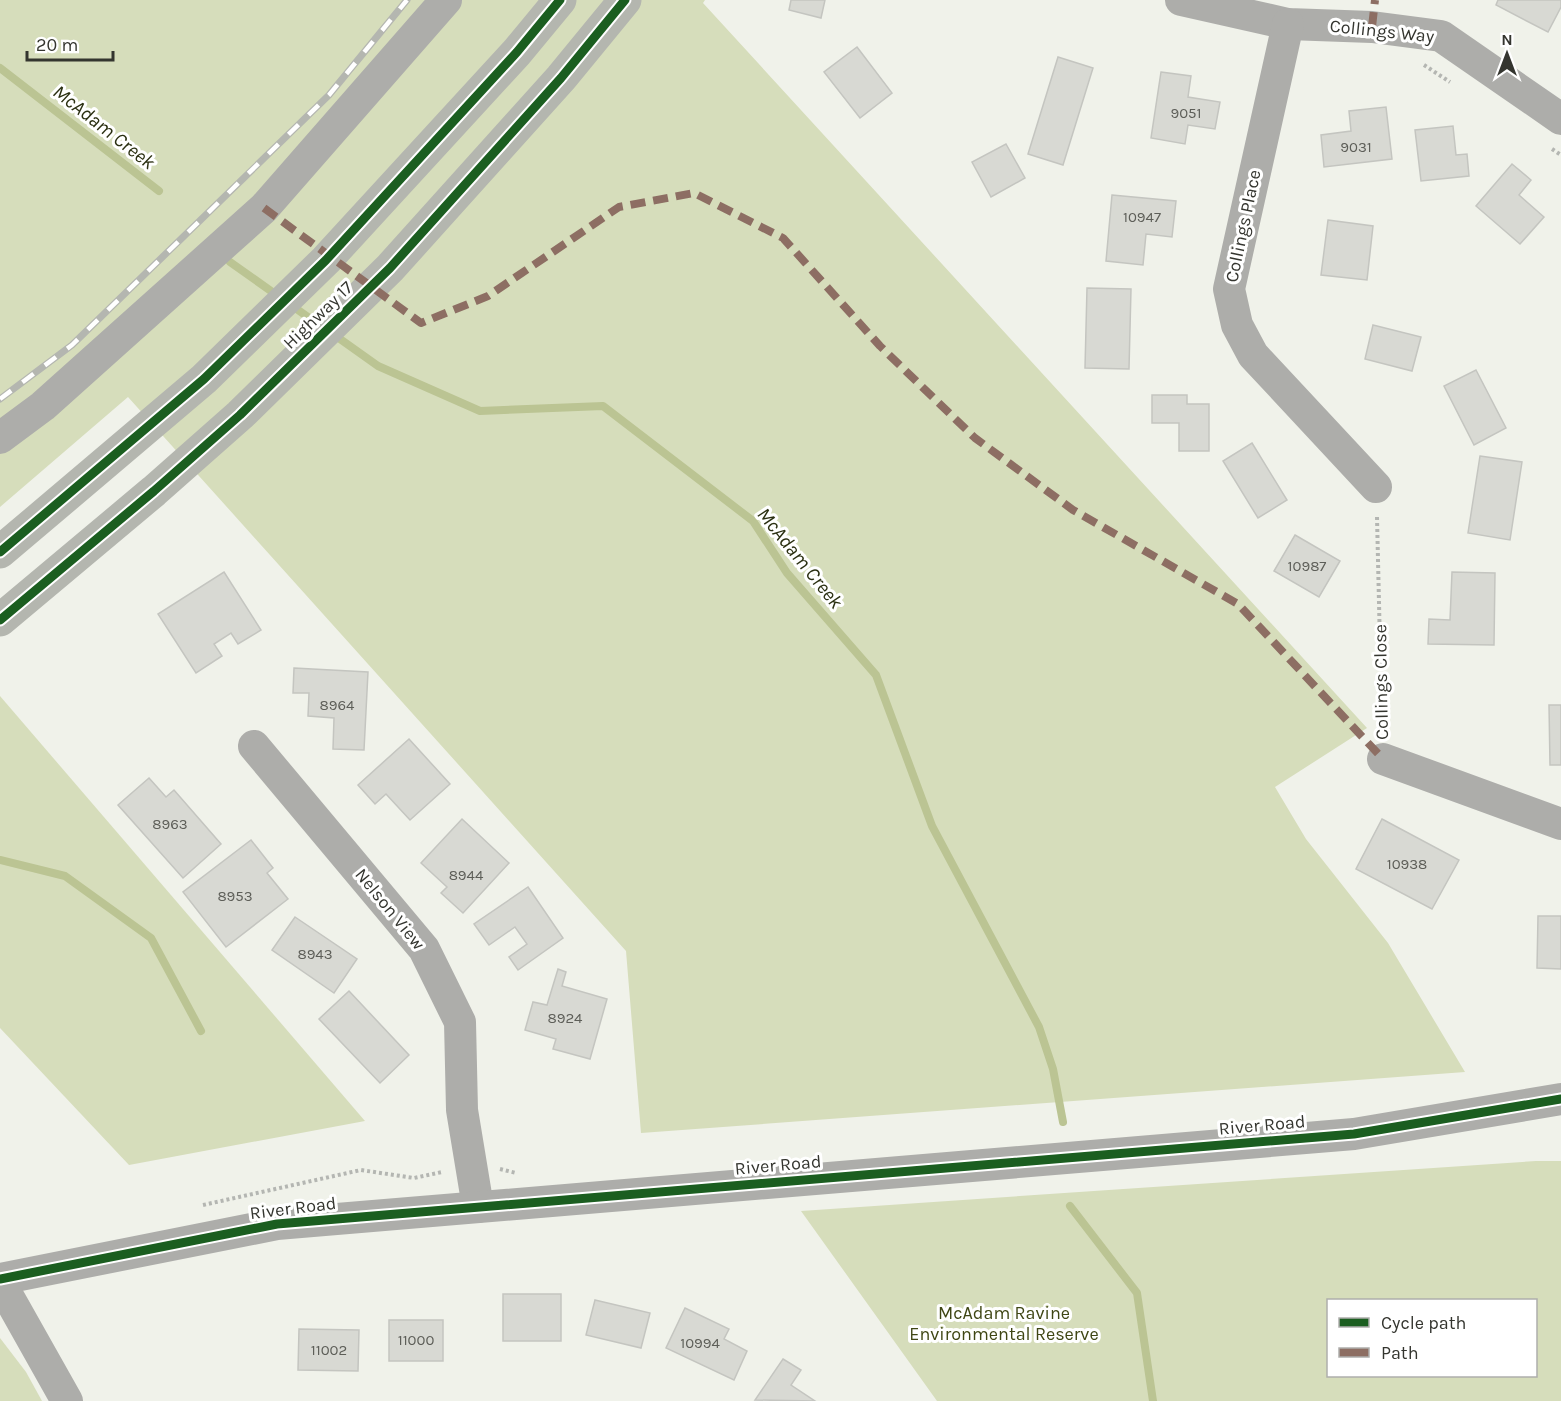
<svg xmlns="http://www.w3.org/2000/svg" width="1561" height="1401" viewBox="0 0 1561 1401" font-family="Karla,sans-serif">
  <style>
    .green { fill: #d6ddbb; fill-rule: evenodd }
    .lines { fill: none; stroke-linecap: round; stroke-linejoin: round }
    .stream { stroke: #bbc493; stroke-width: 8 }
    .building { fill: #d8d9d3; stroke: #c4c5c0; stroke-width: 1.5 }
    .path { stroke: #b4b6b2; stroke-width: 4; stroke-dasharray: 3 3; stroke-linecap: butt }
    .minor { stroke: #adadaa; stroke-width: 32 }
    .highway { stroke: #b4b6af; stroke-width: 33 }
    .rail-casing { stroke: #b4b6b0; stroke-width: 7 }
    .rail { stroke: #fff; stroke-width: 4.5; stroke-dasharray: 14; stroke-linecap: butt }
    .quiet { stroke: #8d6e63; stroke-width: 8; stroke-dasharray: 15 8; stroke-linecap: butt }
    .cycleway-casing { stroke: #fff; stroke-width: 13 }
    .cycleway { stroke: #1b5e20; stroke-width: 9 }
    .labels { text-anchor: middle; dominant-baseline: central; stroke-width: 6; stroke-linejoin: round; paint-order: stroke }
    .number-label { font-size: 15px; fill: #5d5e58 }
    .street-label { font-size: 18px; fill: #34352f; stroke: #fff }
    .park-label { font-size: 18px; fill: #3f4614; stroke: #fff }
    .water-label { font-size: 20px; font-style: italic; fill: #2b3012; stroke: #fff }
  </style>
  <rect width="100%" height="100%" fill="#f0f2ea"/>
  <g class="green">
    <polygon points="0,0 705,0 703,3 1367,728 1275,787 1306,839 1388,943 1465,1072 641,1133 626,951 128,397 0,507"/>
    <polygon points="0,696 365,1121 129,1165 0,1028"/>
    <path d="M1536,1161H1561V1401H937L801,1211ZM1328,1300H1536V1376H1328Z"/>
    <polygon points="0,1338 26,1372 42,1401 0,1401"/>
  </g>
  <g class="lines">
    <g class="stream">
      <polyline points="0,68 159,191"/>
      <polyline points="230,262 278,296"/>
      <polyline points="291,305 322,327"/>
      <polyline points="333,334 378,366 480,411 603,406 753,521 787,573 876,675 932,826 1039,1027 1053,1069 1063,1122"/>
      <polyline points="0,860 65,876 151,938 201,1031"/>
      <polyline points="1070,1206 1137,1293 1153,1401"/>
    </g>
  </g>
  <g class="building">
    <polygon points="791,0 825,0 821,18 789,10"/>
    <polygon points="1498,0 1561,0 1561,7 1548,32 1496,5"/>
    <polygon points="857,47 892,93 860,118 824,72"/>
    <polygon points="1058,57 1093,68 1063,165 1028,154"/>
    <polygon points="1161,72 1191,76 1188,97 1220,102 1215,129 1188,125 1185,144 1151,138"/>
    <polygon points="1386,107 1392,159 1324,167 1321,135 1351,131 1349,111"/>
    <polygon points="1453,126 1456,155 1467,154 1469,176 1421,181 1415,130"/>
    <polygon points="1006,144 1025,178 991,197 972,162"/>
    <polygon points="1512,164 1531,180 1519,195 1544,217 1520,244 1476,206"/>
    <polygon points="1112,195 1176,201 1172,237 1146,234 1143,265 1106,261"/>
    <polygon points="1328,220 1373,226 1367,280 1321,275"/>
    <polygon points="1087,288 1131,289 1129,369 1085,368"/>
    <polygon points="1373,325 1421,337 1412,371 1365,359"/>
    <polygon points="1476,370 1506,428 1474,445 1444,386"/>
    <polygon points="1152,395 1187,395 1187,404 1209,404 1209,451 1179,451 1179,423 1152,423"/>
    <polygon points="1252,443 1287,500 1258,518 1223,461"/>
    <polygon points="1480,456 1522,462 1510,540 1468,533"/>
    <polygon points="1295,535 1340,561 1319,597 1274,571"/>
    <polygon points="224,572 261,630 238,644 231,633 214,644 222,656 196,673 158,614"/>
    <polygon points="1452,572 1495,573 1494,645 1428,644 1429,619 1450,620"/>
    <polygon points="294,668 368,672 364,750 333,749 334,718 308,716 309,693 293,693"/>
    <polygon points="1549,705 1561,705 1561,765 1550,765"/>
    <polygon points="409,739 450,784 410,820 386,794 375,804 358,785"/>
    <polygon points="149,778 166,797 174,790 221,844 183,878 118,805"/>
    <polygon points="462,819 509,863 463,913 441,893 447,887 421,863"/>
    <polygon points="1382,819 1459,860 1432,909 1356,869"/>
    <polygon points="251,840 273,868 267,873 288,899 226,947 183,892"/>
    <polygon points="528,887 563,938 518,970 509,957 527,944 515,927 489,945 474,924"/>
    <polygon points="1538,916 1561,916 1561,969 1537,968"/>
    <polygon points="295,917 357,959 334,993 272,950"/>
    <polygon points="558,969 566,972 562,986 607,999 590,1059 553,1049 556,1039 525,1030 533,1002 547,1005"/>
    <polygon points="349,991 409,1055 380,1083 319,1019"/>
    <rect x="503" y="1294" width="58" height="47"/>
    <polygon points="595,1300 650,1313 641,1348 586,1335"/>
    <polygon points="685,1308 729,1329 724,1339 747,1351 734,1380 666,1348"/>
    <rect x="389" y="1320" width="54" height="41"/>
    <polygon points="299,1329 359,1330 358,1371 298,1370"/>
    <polygon points="783,1359 801,1370 791,1385 815,1401 755,1400"/>
  </g>
  <g class="lines">
    <g class="path">
      <polyline points="1424,65 1450,82"/>
      <polyline points="1552,149 1561,155"/>
      <polyline points="1377,517 1382,731"/>
      <polyline points="500,1169 516,1173"/>
      <polyline points="203,1205 361,1170 414,1178 442,1172"/>
    </g>
    <g class="minor">
      <polyline points="1181,0 1288,24 1372,27 1441,36 1561,119"/>
      <polyline points="1288,24 1229,289 1237,325 1253,355 1376,487"/>
      <polyline points="0,438 43,406 264,208 446,0"/>
      <polyline points="254,746 424,949 460,1022 462,1110 478,1207"/>
      <polyline points="1383,759 1561,824"/>
      <polyline points="0,1279 277,1224 1354,1134 1561,1099"/>
      <polyline points="0,1282 67,1401"/>
    </g>
    <g class="highway">
      <polyline points="0,552 204,379 326,260 517,52 560,0"/>
      <polyline points="0,620 154,491 240,415 390,268 561,78 625,0"/>
    </g>
    <defs>
      <polyline id="rail" points="0,399 72,345 329,95 407,0"/>
    </defs>
    <use href="#rail" class="rail-casing"/>
    <use href="#rail" class="rail"/>
    <g class="quiet">
      <polyline points="1372,27 1375,0"/>
      <polyline points="264,208 421,323 488,296 619,207 694,193 783,238 880,346 975,438 1073,510 1238,604 1383,759"/>
    </g>
    <defs>
      <g id="cycleway">
        <polyline points="0,552 204,379 326,260 517,52 560,0"/>
        <polyline points="0,620 154,491 240,415 390,268 561,78 625,0"/>
        <polyline points="0,1279 277,1224 1354,1134 1561,1099"/>
      </g>
    </defs>
    <use href="#cycleway" class="cycleway-casing"/>
    <use href="#cycleway" class="cycleway"/>
  </g>
  <g class="labels">
    <g class="number-label">
      <text x="1186" y="113">9051</text>
      <text x="1356" y="147">9031</text>
      <text x="1142" y="217">10947</text>
      <text x="1307" y="566">10987</text>
      <text x="337" y="705">8964</text>
      <text x="170" y="824">8963</text>
      <text x="1407" y="864">10938</text>
      <text x="466" y="875">8944</text>
      <text x="235" y="896">8953</text>
      <text x="315" y="954">8943</text>
      <text x="565" y="1018">8924</text>
      <text x="416" y="1340">11000</text>
      <text x="700" y="1343">10994</text>
      <text x="329" y="1350">11002</text>
    </g>
    <g class="street-label">
      <text transform="translate(1382 31) rotate(6)">Collings Way</text>
      <text transform="translate(1243 226) rotate(-78)">Collings Place</text>
      <text transform="translate(318 315) rotate(-44)">Highway 17</text>
      <text transform="translate(1381 682) rotate(-91)">Collings Close</text>
      <text transform="translate(390 909) rotate(51)">Nelson View</text>
      <text transform="translate(1262 1125) rotate(-5)">River Road</text>
      <text transform="translate(778 1165) rotate(-5)">River Road</text>
      <text transform="translate(293 1208) rotate(-7)">River Road</text>
    </g>
    <g class="park-label">
      <text x="1004" y="1313">McAdam Ravine<tspan x="1004" dy="21">Environmental Reserve</tspan></text>
    </g>
    <g class="water-label">
      <text transform="translate(104 127) rotate(38)">McAdam Creek</text>
      <text transform="translate(800 558) rotate(51)">McAdam Creek</text>
    </g>
  </g>
  <rect x="1327" y="1299" width="210" height="78" fill="#ffffff" stroke="#aeaeac" stroke-width="1.5"/>
  <rect x="1339" y="1318" width="30" height="9" fill="#1b5e20" stroke="#aeaeac" stroke-width="1.5"/>
  <text x="1381" y="1329" font-size="18" fill="#34352f">Cycle path</text>
  <rect x="1339" y="1348" width="30" height="9" fill="#8d6e63" stroke="#aeaeac" stroke-width="1.5"/>
  <text x="1381" y="1359" font-size="18" fill="#34352f">Path</text>
  <g transform="translate(1507 54)" stroke="#ffffff" stroke-width="4.5" paint-order="stroke">
  <path d="M0-4.5L10 22L0 15L-10 22Z" fill="#34352f"/>
  <text y="-9" font-size="16" font-weight="bold" text-anchor="middle" fill="#34352f">N</text>
  </g>
  <path d="M27 51v9h86v-9" fill="none" stroke="#34352f" stroke-width="3"/>
  <text x="36" y="51" font-size="18" fill="#34352f" stroke="#ffffff" stroke-width="4.5" paint-order="stroke">20 m</text>
</svg>
